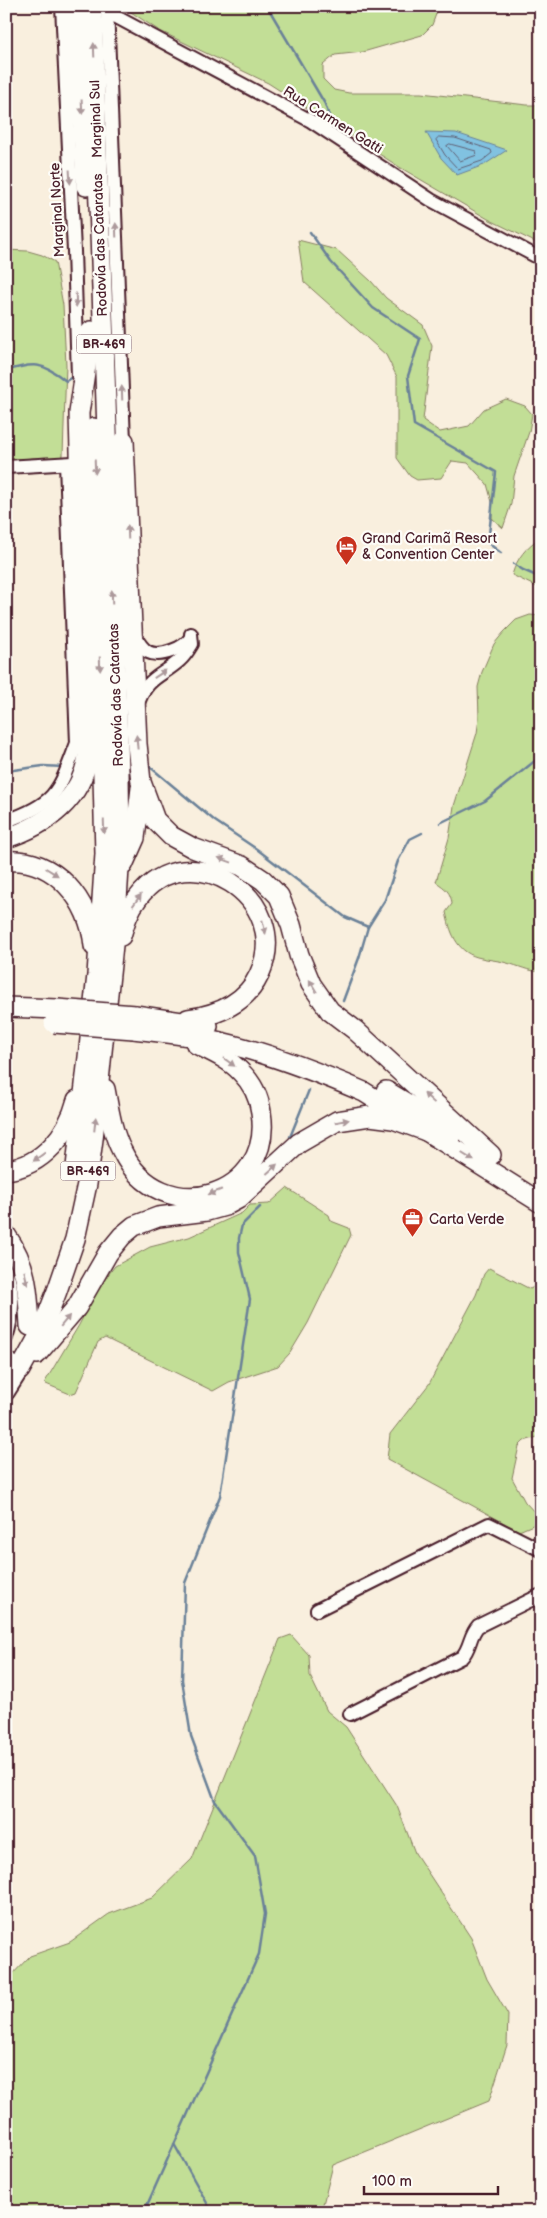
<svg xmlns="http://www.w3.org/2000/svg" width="547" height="2218" viewBox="0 0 547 2218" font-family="'Balsamiq Sans',sans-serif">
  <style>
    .green { fill: #c2de96; stroke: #867e60 }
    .water { fill: #81c2e1; stroke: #6b8198 }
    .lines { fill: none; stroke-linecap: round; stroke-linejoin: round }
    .shore { stroke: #606074; stroke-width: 1 }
    .stream { stroke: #6b8198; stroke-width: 2.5 }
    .minor-casing { stroke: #4a1f2b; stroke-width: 16 }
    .major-casing { stroke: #4a1f2b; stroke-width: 20 }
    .highway-casing { stroke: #4a1f2b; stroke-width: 22 }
    .minor { stroke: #fdfcf7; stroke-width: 12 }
    .major { stroke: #fdfcf7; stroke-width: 16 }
    .highway { stroke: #fdfcf7; stroke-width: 19 }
    .highway-bridge-casing { stroke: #4a1f2b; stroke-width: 22; stroke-linecap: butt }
    .highway-bridge { stroke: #fdfcf7; stroke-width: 19 }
    .oneway { fill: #ac999b }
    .labels { text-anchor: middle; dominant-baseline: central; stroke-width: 4.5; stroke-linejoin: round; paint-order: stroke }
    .shield { fill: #fdfcf7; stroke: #806168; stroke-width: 1 }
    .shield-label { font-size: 12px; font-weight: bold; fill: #4a1f2b }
    .street-label { font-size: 14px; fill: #4a1f2b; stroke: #fdfcf7 }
    .poi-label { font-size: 14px; fill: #4a1f2b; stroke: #fdfcf7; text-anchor: start }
  </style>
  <rect width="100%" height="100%" fill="#f9efde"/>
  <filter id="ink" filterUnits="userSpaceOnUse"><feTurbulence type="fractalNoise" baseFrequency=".02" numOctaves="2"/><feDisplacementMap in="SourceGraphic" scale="10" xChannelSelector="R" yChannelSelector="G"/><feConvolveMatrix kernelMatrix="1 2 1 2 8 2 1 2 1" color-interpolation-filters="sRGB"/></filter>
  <g filter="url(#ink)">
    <g class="green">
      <polygon points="122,6 439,6 432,25 422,35 363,52 335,55 323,65 323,79 334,90 349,93 421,93 527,105 541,105 541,245 488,219 401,168 268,83 158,30"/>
      <polygon points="298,240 337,250 371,281 386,298 423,325 432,346 423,420 440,432 469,426 484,409 506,399 525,406 532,414 529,432 514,476 511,504 503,528 492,518 492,502 487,484 468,463 452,461 441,478 417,480 410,476 397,458 397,377 386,355 304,282"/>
      <polygon points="6,250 28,251 42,255 55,262 63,305 66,365 63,455 62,460 48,457 6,460"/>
      <path d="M541,537V589L512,575C517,558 526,547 541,537Z"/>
      <path d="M530,615L541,616V972C528,971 519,966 507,963C498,960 487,960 477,957C456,951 450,931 446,912L452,904C451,892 445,888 436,882L449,838L454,806L477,733L479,718L478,687L482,672L494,644L504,632L516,620Z"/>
      <polygon points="287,1188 329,1215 331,1221 349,1228 351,1235 308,1323 290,1353 278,1366 229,1382 213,1391 105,1338 98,1342 76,1392 70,1394 46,1384 45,1382 79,1325 100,1285 115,1266 150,1247 189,1237 242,1213 250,1205 269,1204"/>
      <polygon points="489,1268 530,1289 541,1283 541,1436 524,1441 519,1446 512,1478 525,1502 537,1515 533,1525 519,1531 387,1459 390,1434 429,1384 476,1295 484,1274"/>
      <polygon points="291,1635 309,1655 310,1676 327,1711 346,1727 397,1806 415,1853 471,1938 487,1979 508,2015 507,2045 489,2101 333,2165 321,2212 6,2212 6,1981 30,1956 70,1942 109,1914 152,1898 192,1859 280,1639"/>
    </g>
    <polygon class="water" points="426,132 456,133 507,150 484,165 457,175 441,158"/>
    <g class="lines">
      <g class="shore">
        <polygon points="439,137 455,138 491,150 492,153 482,161 458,169 445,155 436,140"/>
        <polygon points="450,144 476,151 477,155 460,161 447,146"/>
      </g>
      <g class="stream">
        <polyline points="267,6 325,104 331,122"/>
        <polyline points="310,232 331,262 373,308 420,339 408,376 414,425 496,472 488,543 501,553"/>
        <path d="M6,371C33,362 43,362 66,381L72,377"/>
        <polyline points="514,564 523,570 541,578"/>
        <polyline points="149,766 215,821 258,850 345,917 368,927"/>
        <polyline points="6,771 43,766 64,767"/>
        <polyline points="440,823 485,801 541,756"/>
        <polyline points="343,1001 359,958 368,927 385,900 398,861 410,839 422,833"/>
        <polyline points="290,1137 309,1090"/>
        <polyline points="174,2144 212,2212"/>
        <polyline points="144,2212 259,1954 265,1914 255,1856 215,1801 191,1736 182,1680 185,1583 220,1496 250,1299 239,1252 239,1238 242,1225 260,1207"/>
      </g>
      <defs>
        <g id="minor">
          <polyline points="62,6 74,251 78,376"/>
          <polyline points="107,7 124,441"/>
          <polyline points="107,12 311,121 431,200 541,259"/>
          <polyline points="6,467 73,463"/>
          <path d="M133,633C137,640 141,648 148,652C160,658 185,648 191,637"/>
          <path d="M137,706C147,676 160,678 180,660C185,656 189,649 192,644L191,634"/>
          <path d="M6,821C58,803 59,790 77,743L66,464"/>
          <path d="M6,1271C15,1292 13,1317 6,1338"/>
          <polyline points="317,1610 489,1524 541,1550"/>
          <path d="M350,1714L462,1657C471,1647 469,1636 478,1626L541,1595"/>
        </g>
        <g id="major">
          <polyline points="6,1371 11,1363"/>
          <polyline points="6,1392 20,1370"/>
        </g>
        <g id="highway">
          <polyline points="76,6 86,186"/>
          <polyline points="124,441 137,744 141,782 155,820 171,836 193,848 242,866 263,880 279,896 291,925 299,955 311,984 330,1011 355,1030 491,1155"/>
          <path d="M6,838C47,825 82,799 88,755L79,413L91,331"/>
          <path d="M6,861C55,857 90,901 94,946"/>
          <polyline points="123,865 135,838 141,788"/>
          <path d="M121,936C125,922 129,909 138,898C188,831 295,898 259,975C246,1003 217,1015 188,1019"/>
          <polyline points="6,1007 57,1009"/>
          <polyline points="135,1015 208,1026"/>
          <path d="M134,1029C158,1032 183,1034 207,1039C261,1050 313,1070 364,1092L541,1203"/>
          <path d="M105,1089C109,1110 112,1132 122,1151C161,1232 275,1197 261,1112C259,1097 252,1083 241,1072C229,1059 212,1052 196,1044"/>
          <polyline points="386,1091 454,1132"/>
          <polyline points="76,1167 97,975 105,854 94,428"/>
          <path d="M6,1170C43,1166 68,1134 77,1100"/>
          <path d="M6,1235C27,1265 28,1290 30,1326"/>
          <polyline points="37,1354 77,1307 108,1253 122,1236 134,1226 158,1217 207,1211 225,1206 238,1199 299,1143 337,1121 370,1116 393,1119 426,1131"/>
          <polyline points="20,1370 41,1332 57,1291 75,1239 87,1184 93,1139 116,916 120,853 119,771 92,6"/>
        </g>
      </defs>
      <use href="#minor" class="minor-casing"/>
      <use href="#major" class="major-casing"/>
      <use href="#highway" class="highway-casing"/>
      <use href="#minor" class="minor"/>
      <use href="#major" class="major"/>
      <use href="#highway" class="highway"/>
      <defs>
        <g id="highway-bridge">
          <polyline points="57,1009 135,1015"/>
          <polyline points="54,1023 134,1029"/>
        </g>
      </defs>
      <use href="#highway-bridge" class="highway-bridge-casing"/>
      <use href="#highway-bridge" class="highway-bridge"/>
    </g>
    <defs><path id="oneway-solid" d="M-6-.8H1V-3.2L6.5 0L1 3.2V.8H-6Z" transform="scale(1.25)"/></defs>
    <g class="oneway">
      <use href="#oneway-solid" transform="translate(94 50) rotate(-92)"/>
      <use href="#oneway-solid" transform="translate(82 107) rotate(87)"/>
      <use href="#oneway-solid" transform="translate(70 177) rotate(87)"/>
      <use href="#oneway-solid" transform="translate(116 230) rotate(-92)"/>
      <use href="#oneway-solid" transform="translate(76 300) rotate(88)"/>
      <use href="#oneway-solid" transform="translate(122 393) rotate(-92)"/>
      <use href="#oneway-solid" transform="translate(95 467) rotate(88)"/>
      <use href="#oneway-solid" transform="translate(128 532) rotate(-92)"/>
      <use href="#oneway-solid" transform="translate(112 597) rotate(-92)"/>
      <use href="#oneway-solid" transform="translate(100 664) rotate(88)"/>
      <use href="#oneway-solid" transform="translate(160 674) rotate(-34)"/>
      <use href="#oneway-solid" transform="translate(137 742) rotate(-95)"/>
      <use href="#oneway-solid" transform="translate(104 827) rotate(88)"/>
      <use href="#oneway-solid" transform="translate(225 860) rotate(-160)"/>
      <use href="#oneway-solid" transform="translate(52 872) rotate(32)"/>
      <use href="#oneway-solid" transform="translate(137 900) rotate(-54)"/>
      <use href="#oneway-solid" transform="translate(264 927) rotate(76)"/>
      <use href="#oneway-solid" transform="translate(313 986) rotate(-121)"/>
      <use href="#oneway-solid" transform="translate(229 1062) rotate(36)"/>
      <use href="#oneway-solid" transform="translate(429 1098) rotate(-137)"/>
      <use href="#oneway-solid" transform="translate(342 1121) rotate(-11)"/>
      <use href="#oneway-solid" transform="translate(95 1124) rotate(-84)"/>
      <use href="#oneway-solid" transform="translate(39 1157) rotate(144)"/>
      <use href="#oneway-solid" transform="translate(468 1157) rotate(32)"/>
      <use href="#oneway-solid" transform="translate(272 1169) rotate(-42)"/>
      <use href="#oneway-solid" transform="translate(215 1192) rotate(159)"/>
      <use href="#oneway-solid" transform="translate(26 1278) rotate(77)"/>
      <use href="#oneway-solid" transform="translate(65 1321) rotate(-51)"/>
    </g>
  </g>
  <defs>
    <symbol id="hotel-pin" viewBox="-11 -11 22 30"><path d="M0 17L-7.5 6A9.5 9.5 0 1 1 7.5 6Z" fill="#c8321e" stroke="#fdfcf7"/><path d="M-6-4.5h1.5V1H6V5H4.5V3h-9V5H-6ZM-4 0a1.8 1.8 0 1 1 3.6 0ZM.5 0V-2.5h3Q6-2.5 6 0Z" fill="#fff"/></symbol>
    <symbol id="office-pin" viewBox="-11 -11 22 30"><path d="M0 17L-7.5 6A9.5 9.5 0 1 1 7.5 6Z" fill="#c8321e" stroke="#fdfcf7"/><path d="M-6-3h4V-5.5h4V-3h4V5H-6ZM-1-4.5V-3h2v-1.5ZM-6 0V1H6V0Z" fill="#fff"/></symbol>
  </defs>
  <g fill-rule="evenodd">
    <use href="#hotel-pin" x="334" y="534" width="25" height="34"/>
    <use href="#office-pin" x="400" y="1206" width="25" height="34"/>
  </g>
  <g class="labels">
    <g class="shield">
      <rect x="76.5" y="334.5" width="55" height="19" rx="4"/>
      <rect x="60.5" y="1161.5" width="55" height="19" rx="4"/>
    </g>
    <g class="shield-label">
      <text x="104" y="344">BR-469</text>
      <text x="88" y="1171">BR-469</text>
    </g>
    <g class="street-label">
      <text transform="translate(96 119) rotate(-92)">Marginal Sul</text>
      <text transform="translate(333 120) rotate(32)">Rua Carmen Gatti</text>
      <text transform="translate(57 210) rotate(-93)">Marginal Norte</text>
      <text transform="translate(100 245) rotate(-92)">Rodovía das Cataratas</text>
      <text transform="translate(116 695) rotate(-92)">Rodovía das Cataratas</text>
    </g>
    <g class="poi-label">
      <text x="362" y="538">Grand Carimã Resort<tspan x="362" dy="16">&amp; Convention Center</tspan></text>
      <text x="429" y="1219">Carta Verde</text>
    </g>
  </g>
  <rect width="547" height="2218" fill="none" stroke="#fdfcf7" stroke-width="25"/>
  <rect x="12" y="12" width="522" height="2193" fill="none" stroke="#4a1f2b" stroke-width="2" filter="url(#ink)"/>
  <path d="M364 2186v8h134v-8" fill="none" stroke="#4a1f2b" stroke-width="2.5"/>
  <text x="372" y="2186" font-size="15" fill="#4a1f2b" stroke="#fdfcf7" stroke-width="4" paint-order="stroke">100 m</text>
</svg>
